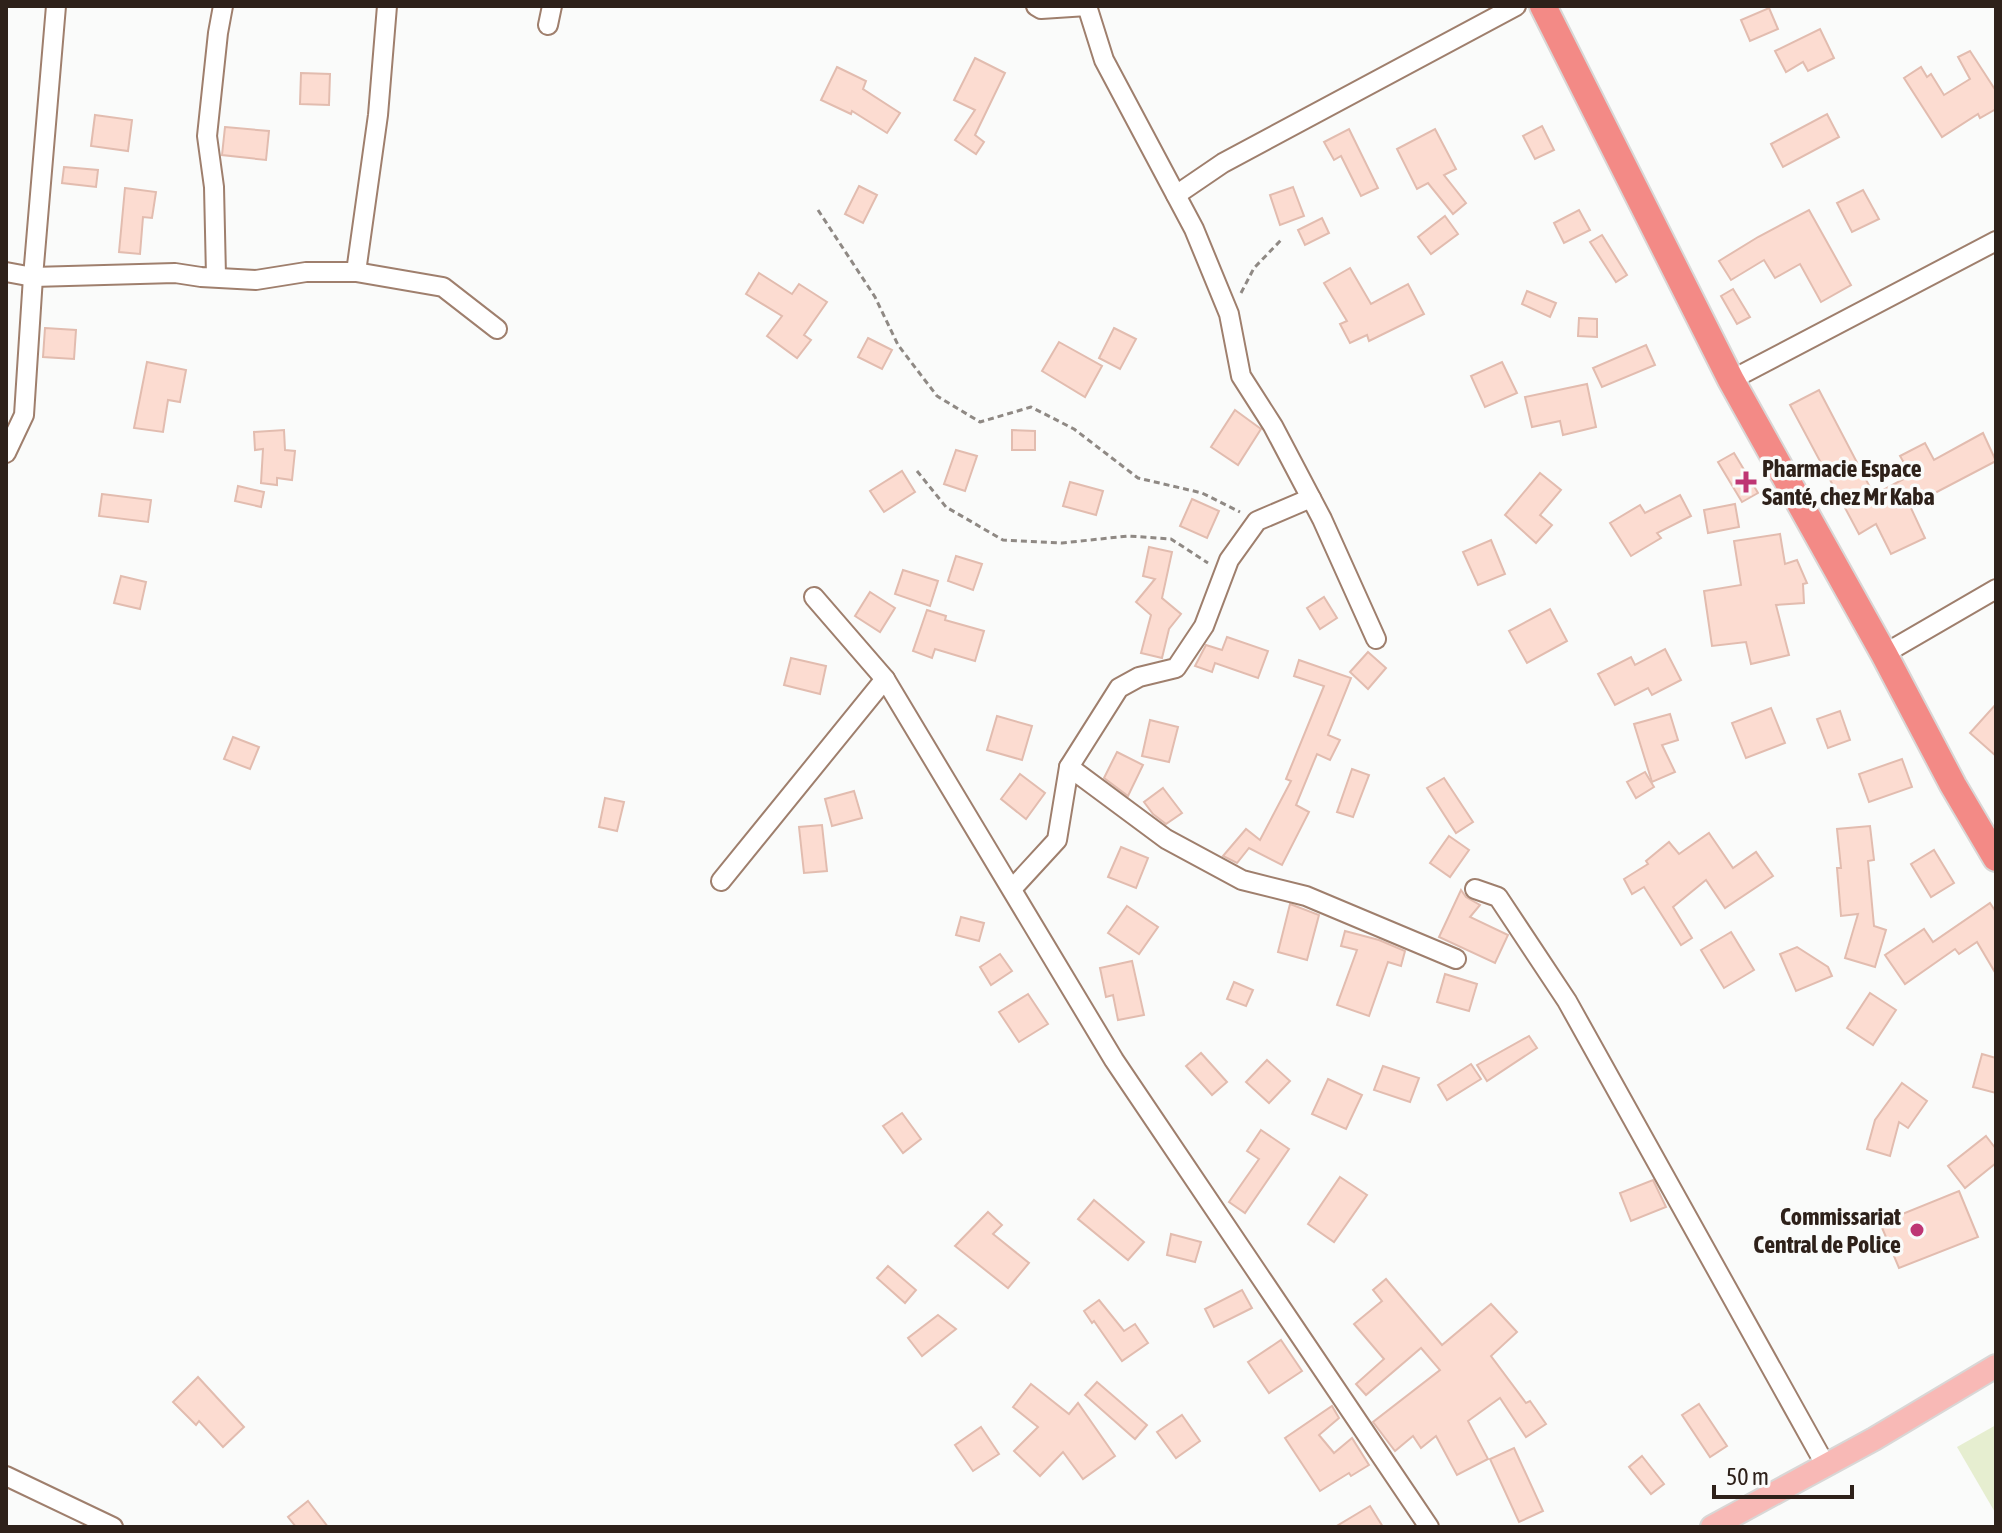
<svg xmlns="http://www.w3.org/2000/svg" width="2002" height="1533" viewBox="0 0 2002 1533" font-family="'Asap Condensed',sans-serif">
  <style>
    .green { fill: #e6eed0 }
    .building { fill: #fcdcd1; stroke: #e2bcaf; stroke-width: 2 }
    .lines { fill: none; stroke-linecap: round; stroke-linejoin: round }
    .minor-casing { stroke: #9f7f6d; stroke-width: 22 }
    .major-casing { stroke: #d9d7d6; stroke-width: 26 }
    .highway-casing { stroke: #d9d7d6; stroke-width: 30 }
    .path { stroke: #8f8984; stroke-width: 3; stroke-dasharray: 6 4; stroke-linecap: butt }
    .minor { stroke: #fff; stroke-width: 18 }
    .major { stroke: #f8b9b6; stroke-width: 22 }
    .highway { stroke: #f38a86; stroke-width: 26 }
    .poi-dot { fill: #be3674; stroke: #fafbfa; stroke-width: 3 }
    .labels { text-anchor: middle; dominant-baseline: central; stroke-width: 7; stroke-linejoin: round; paint-order: stroke }
    .poi-label { font-size: 24px; font-weight: bold; fill: #2e211a; stroke: #fafbfa; text-anchor: start }
  </style>
  <rect width="100%" height="100%" fill="#fafbfa"/>
  <polygon class="green" points="1996,1425 1996,1514 1957,1447"/>
  <g class="building">
    <polygon points="1769,8 1778,29 1750,41 1741,20"/>
    <polygon points="1820,29 1834,58 1808,71 1803,62 1786,72 1775,51"/>
    <polygon points="1970,51 1996,91 1996,109 1980,118 1978,114 1942,137 1904,78 1921,67 1927,77 1931,74 1944,95 1970,79 1958,57"/>
    <polygon points="975,58 1005,73 975,135 984,142 976,154 955,140 975,110 954,100"/>
    <polygon points="837,67 866,81 863,89 900,113 887,133 852,111 851,114 821,100"/>
    <polygon points="301,73 330,74 329,105 300,104"/>
    <polygon points="1827,114 1839,137 1783,167 1771,144"/>
    <polygon points="95,115 132,120 128,151 91,146"/>
    <polygon points="1542,126 1554,150 1535,159 1523,136"/>
    <polygon points="225,127 269,131 266,160 222,155"/>
    <polygon points="1349,129 1378,188 1361,196 1341,156 1334,160 1324,142"/>
    <polygon points="1435,129 1456,169 1444,175 1466,203 1453,214 1428,183 1417,189 1397,149"/>
    <polygon points="64,167 98,170 96,187 62,183"/>
    <polygon points="859,186 877,195 863,223 845,214"/>
    <polygon points="1293,187 1304,216 1280,225 1270,195"/>
    <polygon points="125,188 156,192 152,218 143,217 140,254 119,252"/>
    <polygon points="1863,190 1879,219 1852,232 1837,203"/>
    <polygon points="1579,210 1590,230 1564,243 1554,223"/>
    <polygon points="1809,210 1851,285 1821,302 1800,264 1775,278 1764,260 1731,280 1719,261 1758,237"/>
    <polygon points="1445,216 1458,234 1431,254 1418,237"/>
    <polygon points="1322,218 1329,233 1305,245 1298,230"/>
    <polygon points="1602,235 1627,275 1616,282 1590,242"/>
    <polygon points="1350,268 1371,304 1408,284 1424,314 1369,341 1367,335 1350,343 1340,324 1347,321 1324,283"/>
    <polygon points="759,273 792,294 799,284 827,302 804,335 811,340 797,358 767,336 782,316 746,294"/>
    <polygon points="1733,289 1750,317 1737,324 1721,296"/>
    <polygon points="1527,291 1556,303 1550,317 1522,304"/>
    <polygon points="1579,318 1597,319 1597,337 1578,336"/>
    <polygon points="45,328 76,330 74,359 43,357"/>
    <polygon points="1114,328 1136,339 1120,369 1099,358"/>
    <polygon points="868,338 892,350 882,369 858,357"/>
    <polygon points="1059,342 1102,366 1085,397 1042,371"/>
    <polygon points="1646,345 1655,365 1602,387 1593,368"/>
    <polygon points="147,362 186,370 180,402 168,400 163,432 134,428"/>
    <polygon points="1502,362 1517,393 1485,407 1471,376"/>
    <polygon points="1587,384 1596,427 1563,435 1560,421 1532,427 1525,397"/>
    <polygon points="1819,390 1874,495 1911,475 1900,456 1925,443 1934,460 1983,433 1996,461 1910,506 1925,538 1891,554 1876,524 1859,534 1790,405"/>
    <polygon points="1235,410 1261,429 1238,465 1211,447"/>
    <polygon points="284,430 285,450 295,451 292,480 277,478 277,485 261,483 263,449 255,450 254,432"/>
    <polygon points="1012,430 1035,431 1035,450 1012,450"/>
    <polygon points="956,450 977,456 965,491 944,484"/>
    <polygon points="1734,453 1758,493 1742,502 1718,462"/>
    <polygon points="902,471 915,492 884,512 870,491"/>
    <polygon points="1540,473 1561,490 1540,515 1552,525 1536,543 1505,515"/>
    <polygon points="1070,482 1103,491 1096,515 1063,506"/>
    <polygon points="238,486 264,492 261,507 235,501"/>
    <polygon points="102,494 151,500 148,522 99,516"/>
    <polygon points="1680,495 1691,516 1657,533 1661,538 1631,556 1610,523 1640,505 1645,513"/>
    <polygon points="1192,499 1219,511 1207,538 1180,526"/>
    <polygon points="1735,504 1739,527 1708,533 1704,510"/>
    <polygon points="1780,534 1785,564 1797,560 1807,583 1803,584 1804,603 1776,605 1789,655 1751,664 1746,642 1712,646 1704,591 1741,585 1734,541"/>
    <polygon points="1491,540 1505,574 1478,585 1463,552"/>
    <polygon points="1149,547 1172,552 1162,598 1181,614 1169,629 1162,658 1141,653 1151,615 1136,602 1155,579 1143,576"/>
    <polygon points="956,556 982,564 973,590 948,581"/>
    <polygon points="903,570 938,581 930,606 895,594"/>
    <polygon points="121,576 146,582 140,609 114,603"/>
    <polygon points="870,592 895,608 880,632 855,616"/>
    <polygon points="1324,597 1337,618 1320,629 1307,608"/>
    <polygon points="1550,609 1567,641 1527,663 1509,631"/>
    <polygon points="927,610 946,616 945,620 984,631 975,661 935,649 932,658 913,651"/>
    <polygon points="1227,637 1268,651 1258,678 1215,663 1212,672 1195,666 1206,645 1222,650"/>
    <polygon points="1665,649 1681,680 1652,695 1648,688 1615,705 1598,674 1631,657 1635,665"/>
    <polygon points="1368,652 1386,668 1368,689 1350,672"/>
    <polygon points="791,658 826,666 820,694 784,685"/>
    <polygon points="1299,660 1351,678 1328,735 1340,740 1330,760 1317,754 1296,805 1309,812 1282,865 1249,848 1237,863 1223,856 1246,829 1260,840 1291,781 1286,779 1324,686 1294,676"/>
    <polygon points="1996,704 1996,756 1970,733"/>
    <polygon points="1771,708 1785,743 1746,758 1732,723"/>
    <polygon points="1840,711 1850,740 1828,748 1817,719"/>
    <polygon points="1670,714 1678,740 1662,745 1675,772 1652,782 1634,724"/>
    <polygon points="997,716 1032,726 1022,760 987,750"/>
    <polygon points="1150,720 1178,727 1169,762 1142,756"/>
    <polygon points="233,737 259,747 250,769 224,759"/>
    <polygon points="1117,752 1143,765 1128,796 1104,778"/>
    <polygon points="1902,759 1912,787 1869,802 1859,774"/>
    <polygon points="1352,769 1369,775 1353,817 1337,812"/>
    <polygon points="1645,772 1654,787 1636,798 1627,782"/>
    <polygon points="1020,774 1045,793 1026,819 1001,799"/>
    <polygon points="1444,778 1473,822 1456,833 1427,788"/>
    <polygon points="1163,788 1182,813 1166,824 1153,814 1144,802"/>
    <polygon points="854,791 862,818 832,826 825,799"/>
    <polygon points="605,798 624,802 617,831 599,827"/>
    <polygon points="822,825 827,871 804,873 799,827"/>
    <polygon points="1870,826 1874,860 1868,861 1874,926 1886,930 1875,967 1845,958 1858,914 1841,916 1837,868 1841,868 1837,829"/>
    <polygon points="1709,833 1733,868 1756,852 1773,876 1725,908 1706,880 1673,907 1692,938 1681,945 1644,887 1632,894 1624,879 1648,864 1646,861 1669,842 1679,854"/>
    <polygon points="1449,836 1469,850 1450,877 1430,863"/>
    <polygon points="1121,847 1148,858 1136,888 1108,877"/>
    <polygon points="1934,850 1954,883 1931,897 1911,864"/>
    <polygon points="1461,890 1466,897 1480,905 1470,917 1508,935 1495,963 1439,937"/>
    <polygon points="1990,903 1996,912 1996,974 1977,942 1959,954 1955,949 1905,984 1885,955 1924,929 1933,942"/>
    <polygon points="1290,904 1319,915 1307,960 1278,952"/>
    <polygon points="1127,906 1158,927 1139,954 1108,933"/>
    <polygon points="961,917 984,923 979,941 956,935"/>
    <polygon points="1345,931 1379,940 1405,951 1401,966 1388,962 1369,1016 1337,1005 1357,950 1341,946"/>
    <polygon points="1731,932 1754,970 1724,988 1701,950"/>
    <polygon points="1797,947 1828,967 1832,976 1796,991 1780,954"/>
    <polygon points="1000,954 1012,971 991,985 980,967"/>
    <polygon points="1132,961 1144,1015 1118,1020 1113,995 1106,997 1100,968"/>
    <polygon points="1445,974 1477,984 1469,1011 1437,1002"/>
    <polygon points="1234,982 1253,990 1246,1006 1227,999"/>
    <polygon points="1870,993 1896,1010 1873,1045 1847,1028"/>
    <polygon points="1028,994 1048,1024 1019,1042 999,1012"/>
    <polygon points="1529,1036 1537,1048 1487,1081 1477,1065"/>
    <polygon points="1201,1053 1227,1082 1212,1095 1186,1066"/>
    <polygon points="1982,1054 1996,1058 1996,1093 1973,1087"/>
    <polygon points="1267,1060 1290,1081 1269,1103 1246,1082"/>
    <polygon points="1471,1064 1481,1079 1447,1100 1438,1085"/>
    <polygon points="1383,1066 1419,1078 1410,1102 1374,1090"/>
    <polygon points="1328,1079 1362,1095 1346,1129 1312,1114"/>
    <polygon points="1902,1083 1927,1101 1908,1128 1899,1122 1890,1156 1867,1149 1875,1120"/>
    <polygon points="902,1113 921,1139 903,1153 883,1126"/>
    <polygon points="1261,1130 1289,1149 1245,1213 1229,1202 1259,1159 1247,1151"/>
    <polygon points="1986,1136 1996,1149 1996,1163 1965,1188 1948,1166"/>
    <polygon points="1340,1177 1367,1195 1334,1242 1308,1224"/>
    <polygon points="1653,1180 1666,1207 1631,1221 1620,1193"/>
    <polygon points="1959,1191 1978,1237 1899,1268 1880,1223"/>
    <polygon points="1094,1200 1144,1242 1128,1260 1078,1219"/>
    <polygon points="988,1212 1002,1225 993,1234 1029,1263 1008,1288 955,1246"/>
    <polygon points="1171,1234 1201,1242 1195,1262 1167,1255"/>
    <polygon points="888,1266 916,1290 905,1303 877,1278"/>
    <polygon points="1386,1279 1442,1345 1491,1304 1517,1332 1491,1356 1526,1403 1530,1401 1546,1424 1526,1437 1500,1398 1468,1421 1488,1459 1457,1475 1436,1436 1421,1448 1413,1436 1395,1451 1373,1422 1440,1370 1421,1348 1366,1395 1356,1384 1384,1359 1354,1324 1382,1301 1373,1290"/>
    <polygon points="1242,1290 1252,1308 1214,1327 1205,1309"/>
    <polygon points="1099,1300 1124,1331 1135,1324 1148,1343 1122,1361 1094,1321 1092,1323 1084,1311"/>
    <polygon points="938,1315 956,1329 922,1356 908,1338"/>
    <polygon points="1281,1340 1302,1371 1269,1393 1248,1362"/>
    <polygon points="198,1377 244,1427 223,1447 199,1421 196,1425 173,1402"/>
    <polygon points="1097,1382 1147,1425 1135,1439 1085,1395"/>
    <polygon points="1031,1384 1069,1414 1078,1403 1115,1456 1083,1479 1063,1452 1040,1476 1014,1451 1038,1427 1013,1407"/>
    <polygon points="1699,1404 1727,1446 1710,1457 1682,1415"/>
    <polygon points="1332,1406 1339,1418 1319,1435 1334,1453 1352,1438 1369,1465 1351,1476 1349,1473 1320,1491 1285,1438"/>
    <polygon points="1182,1415 1200,1441 1176,1458 1157,1432"/>
    <polygon points="981,1427 999,1454 973,1471 955,1445"/>
    <polygon points="1514,1448 1543,1511 1519,1522 1490,1459"/>
    <polygon points="1642,1456 1664,1484 1651,1494 1629,1467"/>
    <polygon points="308,1501 328,1527 296,1527 288,1517"/>
    <polygon points="1370,1506 1383,1527 1335,1527"/>
  </g>
  <g class="lines">
    <defs>
      <g id="minor">
        <polyline points="1036,6 1041,9 1087,6"/>
        <polyline points="1087,6 1104,60 1194,229 1229,314 1241,376 1273,426 1322,519 1376,639"/>
        <polyline points="548,25 552,6"/>
        <polyline points="1176,195 1223,163 1516,6"/>
        <polyline points="6,272 33,277 175,273 201,277 256,280 306,272 356,272 443,287 497,329"/>
        <polyline points="356,272 378,115 387,6"/>
        <polyline points="216,276 214,187 207,136 218,33 223,6"/>
        <polyline points="1731,380 1996,241"/>
        <polyline points="6,453 24,415 33,277 56,6"/>
        <polyline points="814,597 885,679 1114,1060 1429,1527"/>
        <polyline points="1884,654 1996,589"/>
        <polyline points="1069,767 1166,839 1242,880 1306,896 1456,959"/>
        <polyline points="721,881 885,679"/>
        <polyline points="1012,889 1057,840 1069,767 1119,688 1139,677 1176,668 1204,626 1229,560 1257,521 1311,498"/>
        <polyline points="1475,889 1498,897 1567,1001 1826,1466"/>
        <polyline points="6,1476 113,1527"/>
      </g>
      <polyline id="major" points="1712,1527 1874,1439 1996,1366"/>
      <polyline id="highway" points="1543,6 1731,380 1884,654 1953,785 1996,858"/>
    </defs>
    <use href="#minor" class="minor-casing"/>
    <use href="#major" class="major-casing"/>
    <use href="#highway" class="highway-casing"/>
    <g class="path">
      <polyline points="818,210 875,297 898,345 937,396 980,422 1031,407 1074,429 1138,478 1202,493 1240,512"/>
      <polyline points="1241,293 1254,268 1283,238"/>
      <polyline points="917,471 946,507 1003,540 1062,543 1128,536 1171,539 1208,563"/>
    </g>
    <use href="#minor" class="minor"/>
    <use href="#major" class="major"/>
    <use href="#highway" class="highway"/>
  </g>
  <g class="poi-dot">
    <path d="M1742 470h8v8h8v8h-8v8h-8v-8h-8v-8h8z"/>
    <circle cx="1917" cy="1230" r="8"/>
  </g>
  <g class="labels">
    <g class="poi-label">
      <text x="1762" y="468">Pharmacie Espace<tspan x="1762" dy="28">Santé, chez Mr Kaba</tspan></text>
      <text x="1901" y="1216" text-anchor="end">Commissariat<tspan x="1901" dy="28">Central de Police</tspan></text>
    </g>
  </g>
  <rect width="2002" height="1533" fill="none" stroke="#2e211a" stroke-width="16"/>
  <path d="M1714 1485v12h138v-12" fill="none" stroke="#2e211a" stroke-width="4"/>
  <text x="1726" y="1485" font-size="24" fill="#2e211a" stroke="#fafbfa" stroke-width="6" paint-order="stroke">50 m</text>
</svg>
